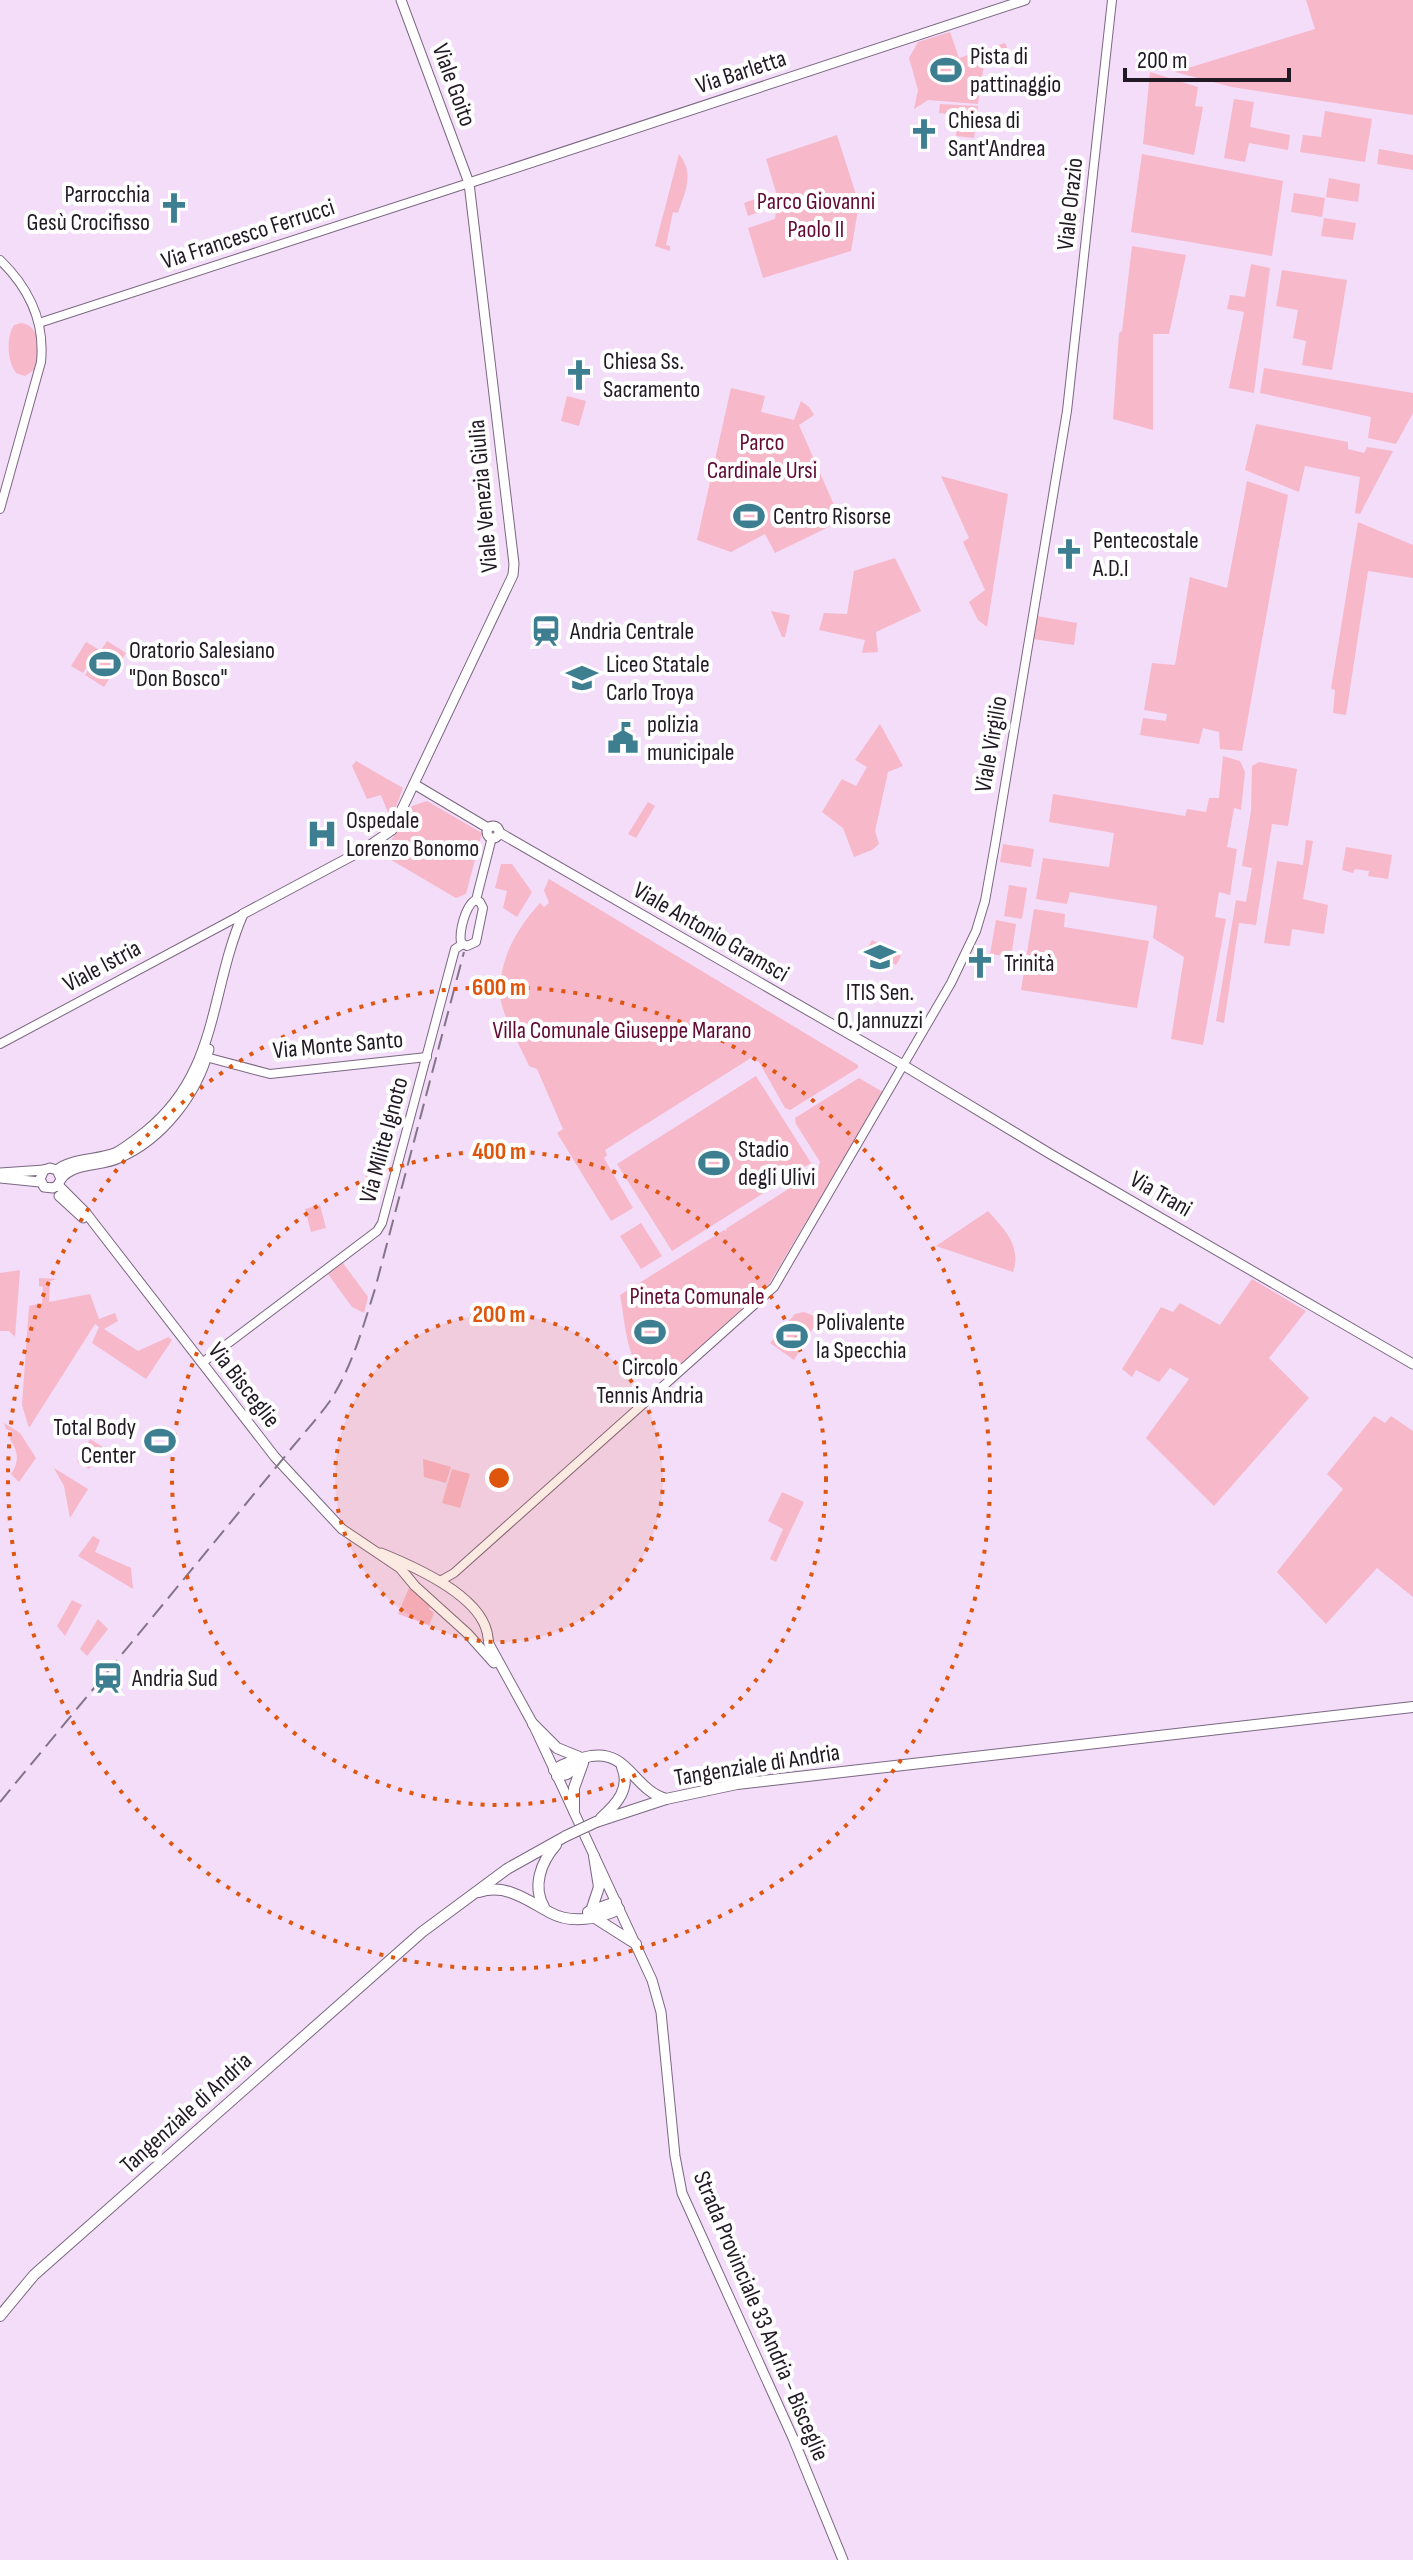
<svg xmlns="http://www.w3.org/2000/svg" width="1413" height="2560" viewBox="0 0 1413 2560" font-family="'Sofia Sans Condensed',sans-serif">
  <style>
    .green { fill: #f7b8ca }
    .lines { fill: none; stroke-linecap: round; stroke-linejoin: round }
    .tertiary-casing { stroke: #7a6780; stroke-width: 10 }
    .secondary-casing { stroke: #7a6780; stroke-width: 11 }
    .primary-casing { stroke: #7a6780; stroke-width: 12 }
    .tertiary { stroke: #fff; stroke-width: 8 }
    .secondary { stroke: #fff; stroke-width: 9 }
    .primary { stroke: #fff; stroke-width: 10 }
    .rail { stroke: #837587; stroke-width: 2; stroke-dasharray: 16 8; stroke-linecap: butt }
    .primary-bridge-casing { stroke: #7a6780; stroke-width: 12; stroke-linecap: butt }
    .primary-bridge { stroke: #fff; stroke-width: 10 }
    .ring { fill: none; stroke: #de560d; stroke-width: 4; stroke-dasharray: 4 8 }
    .labels { text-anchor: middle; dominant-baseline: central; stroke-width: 8; stroke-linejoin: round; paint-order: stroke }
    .poi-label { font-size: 24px; fill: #211923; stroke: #fff; text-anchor: start }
    .street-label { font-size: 24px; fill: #211923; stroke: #fff }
    .park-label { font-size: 24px; fill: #620a33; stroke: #fff }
    .centre { fill: #de560d; stroke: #fff; stroke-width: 4 }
    .ring-label { font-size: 24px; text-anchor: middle; font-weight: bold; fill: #de560d; stroke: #fff; stroke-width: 8; stroke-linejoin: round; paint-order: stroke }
  </style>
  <rect width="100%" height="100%" fill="#f3ddf9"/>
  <g class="green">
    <polygon points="1306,0 1413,0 1413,115 1232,87 1175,72 1315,29"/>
    <polygon points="950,32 959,58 1005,43 1008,50 985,57 978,104 928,100 914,109 918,90 909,58 918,42"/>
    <polygon points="1150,72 1198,87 1195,106 1203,107 1194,155 1143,144"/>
    <polygon points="1234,99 1254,102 1250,127 1290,135 1288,150 1249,143 1245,162 1224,158"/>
    <polygon points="940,104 978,106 974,138 956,136 958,115 939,113"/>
    <polygon points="1325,111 1372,119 1365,162 1300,152 1303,135 1321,137"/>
    <polygon points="837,135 859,204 851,251 763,278 748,228 775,219 778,199 766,159"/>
    <polygon points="1379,149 1413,155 1413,170 1377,164"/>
    <path d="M679,154C695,174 685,192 678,213L673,212L666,245L670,246V251L655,246Z"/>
    <polygon points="1142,154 1283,181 1272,256 1131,232"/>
    <polygon points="1329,178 1360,184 1358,202 1326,197"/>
    <polygon points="1294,193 1325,198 1322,217 1291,212"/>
    <polygon points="769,194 773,207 748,216 744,203"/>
    <polygon points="1324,218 1356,223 1353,240 1321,236"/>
    <polygon points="1132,246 1186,255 1169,334 1153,334 1153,430 1113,419 1119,333 1122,331"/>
    <polygon points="1251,264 1270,268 1254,393 1229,388 1244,312 1227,309 1230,295 1245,297"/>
    <polygon points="1282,270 1347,280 1332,370 1302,365 1306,341 1293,338 1298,310 1276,306"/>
    <path d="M21,323C42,325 39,354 34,370L25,376L16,373C7,361 6,337 14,325Z"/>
    <polygon points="1264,368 1413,393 1413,413 1396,444 1368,438 1371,417 1260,393"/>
    <polygon points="731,388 765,396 761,412 794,420 801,401 809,407 814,415 799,425 841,521 775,553 765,534 731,552 697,540"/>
    <polygon points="567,396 586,401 579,426 561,421"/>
    <polygon points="1256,424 1348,442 1348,449 1364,453 1367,447 1393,451 1360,514 1355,513 1360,477 1305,466 1299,492 1245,470"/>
    <polygon points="941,476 1008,494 987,627 978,620 969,602 985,590 963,542 969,538"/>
    <polygon points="1247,481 1288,495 1242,751 1220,749 1219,732 1203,728 1199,744 1140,735 1143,718 1166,721 1167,714 1144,710 1152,663 1175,665 1190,577 1227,588"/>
    <polygon points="1358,522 1413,545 1413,578 1368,571 1346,715 1333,713 1335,690 1331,689"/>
    <polygon points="895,558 921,611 876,632 878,652 862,653 865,640 819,630 824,613 847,614 854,571"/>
    <polygon points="771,611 790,615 785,637 782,637"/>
    <polygon points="1037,616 1077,623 1074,645 1033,639"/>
    <polygon points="107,641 126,653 104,687 85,675"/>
    <polygon points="86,642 98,649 83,673 71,666"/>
    <polygon points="880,724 903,766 888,772 875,831 879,844 872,850 854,857 843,828 822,812 842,779 856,786 867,767 855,760"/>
    <polygon points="1223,756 1240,761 1245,772 1241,810 1234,808 1227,847 1237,849 1230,895 1219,892 1215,917 1226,919 1203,1045 1171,1039 1184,957 1153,938 1157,906 1070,892 1067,904 1036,899 1043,858 1109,867 1114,833 1049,822 1053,794 1185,816 1187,809 1206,812 1209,798 1219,798"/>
    <polygon points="356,761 403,788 391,820 381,795 367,799 352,766"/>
    <polygon points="1259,762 1297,769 1288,826 1272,824 1256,925 1239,923 1224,1023 1216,1021 1236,900 1246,902 1252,868 1242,866 1251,811 1252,766"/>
    <polygon points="427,801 482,833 466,894 456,898 376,851 391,841 412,806"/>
    <polygon points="648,802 655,806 636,838 628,834"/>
    <polygon points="1306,840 1313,841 1303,899 1328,905 1324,934 1292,929 1290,946 1264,943 1277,861 1303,865"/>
    <polygon points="1003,844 1034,849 1031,867 1000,862"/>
    <polygon points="1346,847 1392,855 1388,879 1368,876 1369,871 1355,869 1353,873 1342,870"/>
    <polygon points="501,864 512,864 532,892 517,917 503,908 507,891 495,888"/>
    <path d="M549,879L858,1065V1068L790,1110L785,1108L759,1062L751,1058L743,1063L605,1150L607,1155L604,1158L633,1208L611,1221L557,1133L563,1129L537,1069L529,1066C521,1047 501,1014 500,995C499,959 517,928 540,903L544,907L549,903L544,890Z"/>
    <polygon points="1009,885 1027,888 1022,919 1004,916"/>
    <polygon points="1034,909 1065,914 1064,927 1149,941 1137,1008 1021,990"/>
    <polygon points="996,920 1016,924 1011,957 990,954"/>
    <polygon points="872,940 901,956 896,965 867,949"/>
    <polygon points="756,1076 811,1163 672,1251 617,1164"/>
    <path d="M859,1078L883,1092L769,1284L667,1378C626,1386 626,1323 620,1295L724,1230L726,1231L727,1228L818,1170L820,1162L796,1124L795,1118Z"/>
    <polygon points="320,1205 326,1228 311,1232 305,1209"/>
    <path d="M988,1211C1004,1229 1022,1246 1013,1272L936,1246Z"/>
    <polygon points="641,1223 662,1256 641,1269 620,1236"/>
    <polygon points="343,1263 368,1297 364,1313 352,1307 328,1274"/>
    <polygon points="20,1270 15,1337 9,1331 0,1331 0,1273"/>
    <polygon points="39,1278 57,1279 50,1281 49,1302 90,1294 99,1319 115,1313 118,1321 104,1329 138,1351 173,1335 168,1337 172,1340 146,1379 92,1343 99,1327 95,1324 29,1428 22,1405 29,1306 42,1303 43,1287 39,1286"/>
    <polygon points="1252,1279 1306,1311 1269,1358 1309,1398 1214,1506 1146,1438 1189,1379 1170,1368 1159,1382 1136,1370 1132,1377 1122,1369 1161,1307 1173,1312 1180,1303 1220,1325"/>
    <polygon points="804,1312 819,1318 794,1360 770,1343 795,1314"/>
    <polygon points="1374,1416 1385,1423 1391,1416 1413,1431 1413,1597 1377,1568 1326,1624 1277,1572 1343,1489 1327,1474"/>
    <path d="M4,1423L20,1433L36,1458L19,1482L11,1474C20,1462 18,1451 10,1439L13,1432L6,1429Z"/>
    <polygon points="90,1439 103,1447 89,1469 77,1462"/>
    <polygon points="423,1459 451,1467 446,1483 424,1477"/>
    <polygon points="54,1468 88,1489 70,1518 64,1486"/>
    <polygon points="452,1469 470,1474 460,1508 442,1503"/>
    <polygon points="782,1492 804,1502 776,1562 770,1559 783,1529 768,1521"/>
    <polygon points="93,1536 100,1540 95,1552 131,1568 133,1589 78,1556"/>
    <polygon points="409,1588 430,1605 429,1609 434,1613 429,1625 398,1614"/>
    <polygon points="72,1600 82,1605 65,1636 57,1626"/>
    <polygon points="98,1619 108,1629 87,1656 80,1649"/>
  </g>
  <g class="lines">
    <defs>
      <g id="tertiary">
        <path d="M0,260C29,288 45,322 41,362L0,509"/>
        <polyline points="39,323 469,183"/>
        <polyline points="477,896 491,841"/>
        <path d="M475,900L480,902L483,908L476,942L467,946L461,943C459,931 465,907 475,900Z"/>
        <polyline points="0,1044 243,914"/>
        <polyline points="202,1056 270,1074 427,1057"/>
        <polyline points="202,1363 377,1231 382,1223 455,949 463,944"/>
        <polyline points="440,1581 454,1573 774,1287 951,983 976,931 985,901 996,839 1067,411 1112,0"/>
      </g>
      <g id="secondary">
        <polyline points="469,183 1025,0"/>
        <polyline points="414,784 488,828"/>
        <circle cx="493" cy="832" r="6"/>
        <polyline points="500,833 903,1065 1052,1155 1413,1364"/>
        <polyline points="243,914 363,850 392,830 513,575 514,564 469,183 401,0"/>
        <path d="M57,1170L61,1179L58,1185L53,1188L44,1187L40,1179L44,1170L50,1168L57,1170C71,1158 97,1160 115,1153C125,1148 136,1139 145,1132C219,1073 209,993 243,914"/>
        <polyline points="0,1173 44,1170"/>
        <polyline points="0,1178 40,1182"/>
        <path d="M61,1179C74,1162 101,1167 119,1158C163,1139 197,1094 209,1049"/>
        <polyline points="58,1185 86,1213 275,1457 342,1529 400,1568 415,1586 467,1633 494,1663"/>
        <polyline points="59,1196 83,1218"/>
        <path d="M381,1553C413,1566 478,1594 487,1632C488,1636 488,1640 489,1644L533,1724L652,1980L661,2012L675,2156L682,2193L793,2438L843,2560"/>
      </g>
      <g id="primary">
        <polyline points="533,1724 557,1748 579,1757"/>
        <path d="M554,1770C566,1762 577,1759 591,1756C628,1750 633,1789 666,1799"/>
        <polyline points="557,1776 567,1774 580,1765"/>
        <polyline points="574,1811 574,1788 583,1763"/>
        <path d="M601,1818C617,1804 631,1788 622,1767"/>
        <polyline points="596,1822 666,1799 737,1784 1413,1707"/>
        <path d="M479,1892C507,1883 528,1901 551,1913C571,1924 600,1919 619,1909"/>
        <path d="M544,1907C532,1886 541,1862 556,1845"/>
        <polyline points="591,1911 599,1887 594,1856"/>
        <polyline points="588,1912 616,1902"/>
        <polyline points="595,1918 636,1944"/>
        <polyline points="0,2316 34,2275 422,1932 507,1869 566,1836"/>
      </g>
    </defs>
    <use href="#tertiary" class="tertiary-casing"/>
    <use href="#secondary" class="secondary-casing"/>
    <use href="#primary" class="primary-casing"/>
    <use href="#tertiary" class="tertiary"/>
    <use href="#secondary" class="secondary"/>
    <use href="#primary" class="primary"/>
    <g class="rail">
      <path d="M290,1450C303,1434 318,1418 330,1401C352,1367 363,1327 375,1289L464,952"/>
      <polyline points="0,1802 287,1454"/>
    </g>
    <defs>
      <polyline id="primary-bridge" points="566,1836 596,1822"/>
    </defs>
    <use href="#primary-bridge" class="primary-bridge-casing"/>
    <use href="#primary-bridge" class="primary-bridge"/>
  </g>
  <circle cx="499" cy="1478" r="164" fill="#de560d" fill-opacity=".12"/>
  <g class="ring">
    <circle cx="499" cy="1478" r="164"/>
    <circle cx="499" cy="1478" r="327"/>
    <circle cx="499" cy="1478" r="491"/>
  </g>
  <defs>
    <symbol id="stadium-bare" viewBox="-9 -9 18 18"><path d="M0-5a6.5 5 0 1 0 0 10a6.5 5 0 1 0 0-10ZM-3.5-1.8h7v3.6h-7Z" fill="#3d7f91" stroke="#fff" stroke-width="2.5" paint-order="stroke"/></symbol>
    <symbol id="church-bare" viewBox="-9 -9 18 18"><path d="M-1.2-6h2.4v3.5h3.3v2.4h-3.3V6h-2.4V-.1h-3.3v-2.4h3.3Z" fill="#3d7f91" stroke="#fff" stroke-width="2.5" paint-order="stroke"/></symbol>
    <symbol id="station-bare" viewBox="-9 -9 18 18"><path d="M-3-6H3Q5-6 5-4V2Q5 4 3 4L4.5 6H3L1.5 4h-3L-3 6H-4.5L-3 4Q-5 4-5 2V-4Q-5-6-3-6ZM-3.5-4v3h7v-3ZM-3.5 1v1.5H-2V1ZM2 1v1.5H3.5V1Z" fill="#3d7f91" stroke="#fff" stroke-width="2.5" paint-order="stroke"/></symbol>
    <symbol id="university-bare" viewBox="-9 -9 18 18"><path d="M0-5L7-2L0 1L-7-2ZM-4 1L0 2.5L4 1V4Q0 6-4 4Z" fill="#3d7f91" stroke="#fff" stroke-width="2.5" paint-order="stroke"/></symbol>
    <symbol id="civic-bare" viewBox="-9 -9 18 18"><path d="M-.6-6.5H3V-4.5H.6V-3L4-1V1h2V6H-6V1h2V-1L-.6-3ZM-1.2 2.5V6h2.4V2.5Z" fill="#3d7f91" stroke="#fff" stroke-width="2.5" paint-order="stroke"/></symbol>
    <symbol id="hospital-bare" viewBox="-9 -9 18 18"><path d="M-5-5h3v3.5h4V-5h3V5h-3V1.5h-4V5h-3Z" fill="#3d7f91" stroke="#fff" stroke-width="2.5" paint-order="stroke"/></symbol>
  </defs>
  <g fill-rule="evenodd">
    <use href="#stadium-bare" x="924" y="48" width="44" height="44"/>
    <use href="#church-bare" x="902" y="112" width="44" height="44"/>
    <use href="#church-bare" x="152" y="186" width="44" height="44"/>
    <use href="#church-bare" x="557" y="353" width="44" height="44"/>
    <use href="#stadium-bare" x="727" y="494" width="44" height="44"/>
    <use href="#church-bare" x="1047" y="532" width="44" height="44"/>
    <use href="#station-bare" x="524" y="609" width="44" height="44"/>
    <use href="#stadium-bare" x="83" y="642" width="44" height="44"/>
    <use href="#university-bare" x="560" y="656" width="44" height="44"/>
    <use href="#civic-bare" x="601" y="716" width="44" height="44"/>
    <use href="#hospital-bare" x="300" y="812" width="44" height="44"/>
    <use href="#university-bare" x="858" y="935" width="44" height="44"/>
    <use href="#church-bare" x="958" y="941" width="44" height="44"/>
    <use href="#stadium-bare" x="692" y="1141" width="44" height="44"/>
    <use href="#stadium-bare" x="628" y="1310" width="44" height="44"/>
    <use href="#stadium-bare" x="770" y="1314" width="44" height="44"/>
    <use href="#stadium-bare" x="138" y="1419" width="44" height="44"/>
    <use href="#station-bare" x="86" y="1656" width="44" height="44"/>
  </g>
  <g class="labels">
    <g class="poi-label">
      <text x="970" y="56">Pista di<tspan x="970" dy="28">pattinaggio</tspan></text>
      <text x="948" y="120">Chiesa di<tspan x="948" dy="28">Sant'Andrea</tspan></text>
      <text x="150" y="194" text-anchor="end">Parrocchia<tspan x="150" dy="28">Gesù Crocifisso</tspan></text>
      <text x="603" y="361">Chiesa Ss.<tspan x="603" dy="28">Sacramento</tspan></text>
      <text x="773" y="516">Centro Risorse</text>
      <text x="1093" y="540">Pentecostale<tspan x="1093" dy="28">A.D.I</tspan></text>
      <text x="570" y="631">Andria Centrale</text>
      <text x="129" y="650">Oratorio Salesiano<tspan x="129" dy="28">"Don Bosco"</tspan></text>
      <text x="606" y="664">Liceo Statale<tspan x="606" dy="28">Carlo Troya</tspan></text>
      <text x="647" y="724">polizia<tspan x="647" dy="28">municipale</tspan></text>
      <text x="346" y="820">Ospedale<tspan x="346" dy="28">Lorenzo Bonomo</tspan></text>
      <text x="1004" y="963">Trinità</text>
      <text x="880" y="992" text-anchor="middle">ITIS Sen.<tspan x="880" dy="28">O. Jannuzzi</tspan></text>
      <text x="738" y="1149">Stadio<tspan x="738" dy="28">degli Ulivi</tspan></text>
      <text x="816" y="1322">Polivalente<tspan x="816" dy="28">la Specchia</tspan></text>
      <text x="650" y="1367" text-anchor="middle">Circolo<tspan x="650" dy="28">Tennis Andria</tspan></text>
      <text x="136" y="1427" text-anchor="end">Total Body<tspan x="136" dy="28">Center</tspan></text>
      <text x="132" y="1678">Andria Sud</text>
    </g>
    <g class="street-label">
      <text transform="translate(741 72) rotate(-18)">Via Barletta</text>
      <text transform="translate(454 85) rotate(70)">Viale Goito</text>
      <text transform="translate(1070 204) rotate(-84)">Viale Orazio</text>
      <text transform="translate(248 234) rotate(-18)">Via Francesco Ferrucci</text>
      <text transform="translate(483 496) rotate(-95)">Viale Venezia Giulia</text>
      <text transform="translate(991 744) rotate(-80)">Viale Virgilio</text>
      <text transform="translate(711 932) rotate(30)">Viale Antonio Gramsci</text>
      <text transform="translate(102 966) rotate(-28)">Viale Istria</text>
      <text transform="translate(338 1045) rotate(-5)">Via Monte Santo</text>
      <text transform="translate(384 1140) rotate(-75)">Via Milite Ignoto</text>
      <text transform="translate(1161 1194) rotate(30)">Via Trani</text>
      <text transform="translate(244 1385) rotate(52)">Via Bisceglie</text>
      <text transform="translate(757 1765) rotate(-9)">Tangenziale di Andria</text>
      <text transform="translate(186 2113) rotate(-42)">Tangenziale di Andria</text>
      <text transform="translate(761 2316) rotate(67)">Strada Provinciale 33 Andria - Bisceglie</text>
    </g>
    <g class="park-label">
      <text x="816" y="201">Parco Giovanni<tspan x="816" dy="28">Paolo II</tspan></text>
      <text x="762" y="442">Parco<tspan x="762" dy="28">Cardinale Ursi</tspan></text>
      <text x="622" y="1030">Villa Comunale Giuseppe Marano</text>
      <text x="697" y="1296">Pineta Comunale</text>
    </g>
  </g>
  <circle cx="499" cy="1478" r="12" class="centre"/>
  <g class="ring-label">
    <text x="499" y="995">600 m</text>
    <text x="499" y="1159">400 m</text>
    <text x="499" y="1322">200 m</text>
  </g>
  <path d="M1125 68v12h164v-12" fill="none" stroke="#211923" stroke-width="4"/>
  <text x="1137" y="68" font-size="24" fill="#211923" stroke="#ffffff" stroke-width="6" paint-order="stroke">200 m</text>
</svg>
